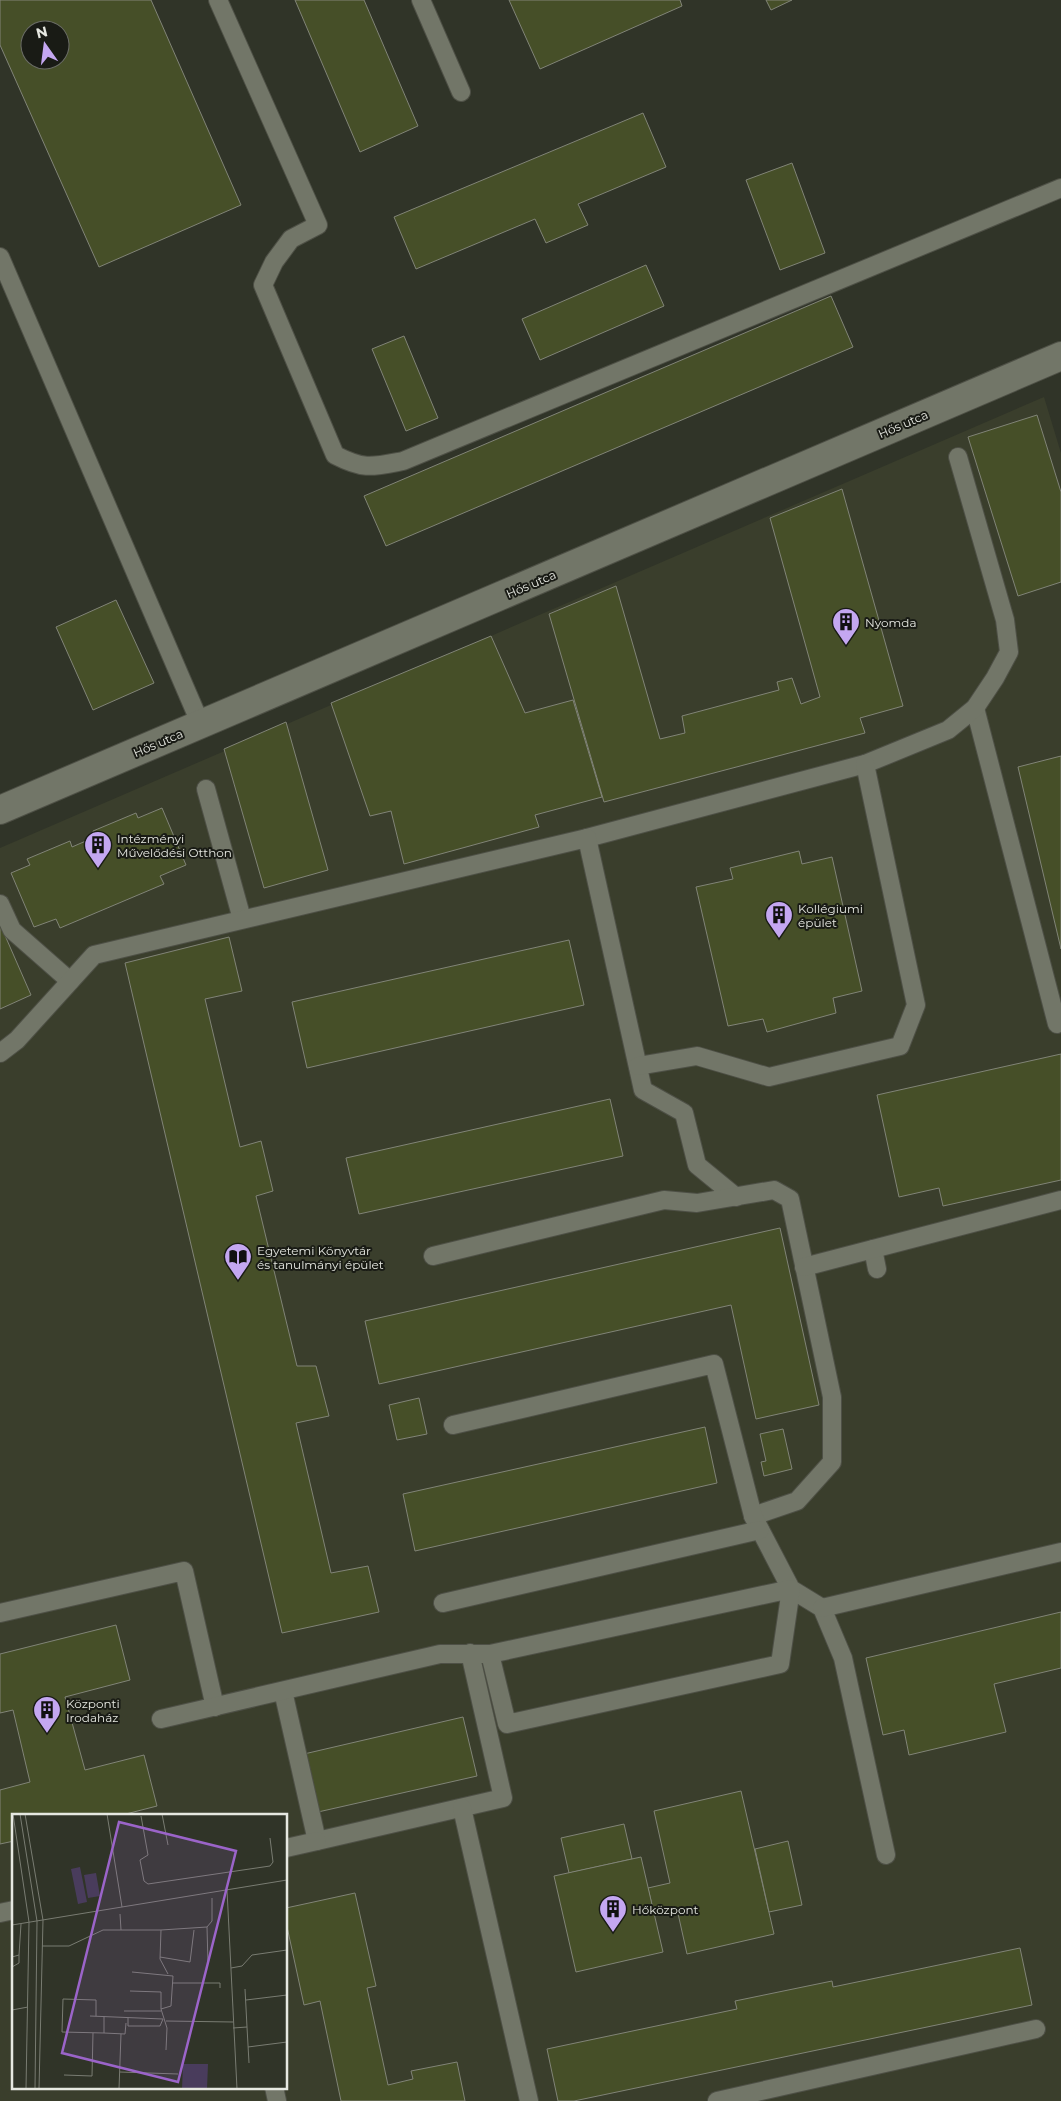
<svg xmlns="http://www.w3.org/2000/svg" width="1061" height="2101" viewBox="0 0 1061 2101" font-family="Montserrat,sans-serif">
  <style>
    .built { fill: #3a3e2c; fill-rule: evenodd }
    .building { fill: #464f28; stroke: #818477; fill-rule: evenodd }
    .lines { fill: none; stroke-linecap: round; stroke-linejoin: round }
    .service-casing { stroke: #4e5046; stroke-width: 20 }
    .minor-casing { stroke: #4e5046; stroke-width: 30 }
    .service { stroke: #727668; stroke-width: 18 }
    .minor { stroke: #727668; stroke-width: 28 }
    .labels { text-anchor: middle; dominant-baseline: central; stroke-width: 4; stroke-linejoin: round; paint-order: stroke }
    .street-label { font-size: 12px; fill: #e6e8e1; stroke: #191b15 }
    .poi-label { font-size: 12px; fill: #e6e8e1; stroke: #191b15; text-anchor: start }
    .inset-road { fill: none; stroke: #797c72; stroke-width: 1 }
    .view { fill: #9b64c9; fill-opacity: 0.15; stroke: #9b64c9; stroke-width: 2.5 }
    .inset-edge { fill: none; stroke: #e6e8e1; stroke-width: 2.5 }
  </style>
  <rect width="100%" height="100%" fill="#303428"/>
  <path class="built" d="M1044,397L1061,453V2101H0V848ZM14,1815H286V2087H14Z"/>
  <g class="building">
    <path d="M0,0H151L241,205L99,267L0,45ZM30,30H60V60H30Z"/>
    <polygon points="295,0 364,0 418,126 360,152"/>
    <polygon points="509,0 680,0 682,6 540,69"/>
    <polygon points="766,0 792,0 771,10"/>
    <polygon points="643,113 666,167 578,204 588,225 546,243 535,219 416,269 394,217"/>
    <polygon points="792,163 825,253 780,270 746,180"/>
    <polygon points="646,265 664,306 540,360 522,319"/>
    <polygon points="831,296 853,347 386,546 364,496"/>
    <polygon points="404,336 438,418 406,431 372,349"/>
    <polygon points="1037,415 1061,492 1061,582 1018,596 968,437"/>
    <polygon points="842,489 903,706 860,718 865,733 604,802 549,614 616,586 660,739 685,733 682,716 779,690 777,682 792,678 801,704 820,697 770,518"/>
    <polygon points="116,600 154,683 93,710 56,627"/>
    <polygon points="491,636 525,713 573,700 602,797 535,815 539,827 404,864 391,811 370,816 331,703"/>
    <polygon points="286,722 328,870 264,888 224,749"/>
    <polygon points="1061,756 1061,949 1018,767"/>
    <polygon points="162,808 186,865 160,876 164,884 60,928 56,919 34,927 11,873 30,865 27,859 70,841 72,847 95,837 93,831 136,813 138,818"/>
    <polygon points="799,851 802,864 832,857 862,991 833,998 836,1013 767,1032 763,1019 728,1026 696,887 733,879 730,868"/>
    <polygon points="0,924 31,995 0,1009"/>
    <polygon points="229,937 242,991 205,999 240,1147 261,1141 273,1191 256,1196 297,1366 316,1366 329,1416 296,1423 331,1573 368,1566 379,1612 282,1633 125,963"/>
    <polygon points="569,940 584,1005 307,1068 292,1002"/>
    <polygon points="1061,1054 1061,1180 943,1206 939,1188 899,1197 877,1095"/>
    <polygon points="610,1099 623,1156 359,1214 346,1158"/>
    <polygon points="780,1228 819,1405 756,1419 731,1305 379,1384 365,1321"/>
    <polygon points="419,1398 427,1434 397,1440 389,1405"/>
    <polygon points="705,1427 717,1483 415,1551 403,1494"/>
    <polygon points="783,1429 792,1469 764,1476 761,1462 766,1461 760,1434"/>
    <polygon points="1061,1612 1061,1668 994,1684 1006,1732 909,1755 904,1730 883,1735 866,1658"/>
    <polygon points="116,1625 130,1680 65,1697 85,1770 144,1755 157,1806 122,1815 14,1815 14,1841 0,1844 0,1790 30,1782 13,1710 0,1713 0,1654"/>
    <polygon points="463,1717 477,1776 318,1812 304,1754"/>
    <polygon points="741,1791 774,1934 687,1954 677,1909 654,1914 648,1888 670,1883 654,1811"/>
    <polygon points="624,1824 632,1859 569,1873 561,1838"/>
    <polygon points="788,1841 802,1905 769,1912 755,1849"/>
    <polygon points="641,1857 663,1952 576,1972 554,1876"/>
    <polygon points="355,1893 376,1986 367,1988 388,2085 413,2079 411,2071 457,2062 465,2101 341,2101 320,2001 304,2005 286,1922 286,1908"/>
    <polygon points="1020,1948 1032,2005 574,2101 558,2101 547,2049 737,2009 735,2001 832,1981 833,1987"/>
  </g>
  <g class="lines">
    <defs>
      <g id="service">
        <path d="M218,0L318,225L291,239L274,262L263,285L335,455C364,470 372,467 403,461L1061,188"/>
        <polyline points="421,0 461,92"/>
        <polyline points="0,257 201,725"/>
        <polyline points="975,708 1057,1024"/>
        <polyline points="206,789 242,919"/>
        <polyline points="587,838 865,764 948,730 975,708 995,678 1009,652 1005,620 958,457"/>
        <polyline points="0,904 12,930 70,981"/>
        <polyline points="0,1053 17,1040 94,955 587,838 643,1090 684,1113 697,1165 736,1197"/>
        <polyline points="638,1066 697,1056 769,1077 900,1046 916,1005 865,764"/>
        <polyline points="873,1249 877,1269"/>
        <polyline points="433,1256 664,1200 697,1203 774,1190 790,1199 832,1397 832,1462 797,1501 753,1516"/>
        <polyline points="804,1267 1061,1200"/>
        <polyline points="453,1425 714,1364 753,1516 791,1589 822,1608 843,1658 886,1855"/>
        <polyline points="443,1603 760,1530"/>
        <polyline points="822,1608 1061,1552"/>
        <polyline points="0,1613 184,1571 215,1707"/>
        <polyline points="283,1691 317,1841 503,1798 470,1653"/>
        <polyline points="161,1719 440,1654 490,1654 791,1589 780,1664 507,1724 490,1654"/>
        <polyline points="462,1808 529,2101"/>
        <polyline points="286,1848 317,1841"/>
        <polyline points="0,1913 14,1910"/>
        <polyline points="274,2087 277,2101"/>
        <polyline points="717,2101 1036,2029"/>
      </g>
      <polyline id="minor" points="0,810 1061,356"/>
    </defs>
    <use href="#service" class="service-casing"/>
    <use href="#minor" class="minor-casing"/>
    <use href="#service" class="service"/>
    <use href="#minor" class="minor"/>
  </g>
  <defs>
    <symbol id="building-pin" viewBox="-11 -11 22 30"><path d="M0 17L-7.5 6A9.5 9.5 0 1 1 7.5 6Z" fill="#c4a7f1" stroke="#191b15"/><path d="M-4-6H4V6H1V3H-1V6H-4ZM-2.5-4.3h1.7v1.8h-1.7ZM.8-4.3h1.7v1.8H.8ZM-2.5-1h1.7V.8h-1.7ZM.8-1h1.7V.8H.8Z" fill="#111"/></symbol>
    <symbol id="library-pin" viewBox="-11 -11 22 30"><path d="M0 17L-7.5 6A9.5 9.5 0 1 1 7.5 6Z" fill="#c4a7f1" stroke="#191b15"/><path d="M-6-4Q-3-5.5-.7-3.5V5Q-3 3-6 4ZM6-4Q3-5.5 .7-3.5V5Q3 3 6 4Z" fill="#111"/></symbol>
  </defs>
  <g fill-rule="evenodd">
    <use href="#building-pin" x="830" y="606" width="32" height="43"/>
    <use href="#building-pin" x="82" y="829" width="32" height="43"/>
    <use href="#building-pin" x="763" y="899" width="32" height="43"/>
    <use href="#library-pin" x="222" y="1241" width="32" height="43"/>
    <use href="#building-pin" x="31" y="1694" width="32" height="43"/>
    <use href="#building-pin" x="597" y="1893" width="32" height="43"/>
  </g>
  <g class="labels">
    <g class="street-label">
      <text transform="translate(903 424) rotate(-23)">Hős utca</text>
      <text transform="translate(531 584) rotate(-23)">Hős utca</text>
      <text transform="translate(158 743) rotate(-23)">Hős utca</text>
    </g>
    <g class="poi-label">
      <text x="865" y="622">Nyomda</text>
      <text x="117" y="838">Intézményi<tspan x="117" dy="14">Művelődési Otthon</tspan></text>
      <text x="798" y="908">Kollégiumi<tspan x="798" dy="14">épület</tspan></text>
      <text x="257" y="1250">Egyetemi Könyvtár<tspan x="257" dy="14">és tanulmányi épület</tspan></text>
      <text x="66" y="1703">Központi<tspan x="66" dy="14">Irodaház</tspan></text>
      <text x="632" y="1909">Hőközpont</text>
    </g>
  </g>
  <g transform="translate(12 1814)">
    <rect width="275" height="275" fill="#303428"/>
    <path d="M68,53L75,88L66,90L59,55ZM84,59L88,82L76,84L72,61ZM171,250H196L195,275H170Z" fill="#493c5c"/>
    <path class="inset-road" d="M1,0L17,108L14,275M8,0L25,107L23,275M13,0L31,106L27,275M95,0L110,93M150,0L156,31M129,2L136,41L128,46L132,67L136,70L258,52L261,48L258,24M215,76L225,275M108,100L109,116M0,111L275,66M195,113L196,150M149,116L195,113L200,107V84M30,132H57L91,116H149L148,145L156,160M0,143L7,141L9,110M148,143L178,148L182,116M0,153L7,149V141M219,154L230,152L240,141L275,136M120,158L161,162L159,192L149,195M161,169H208V174M233,175L235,213M118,177L149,178V195L155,214L154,236M234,186L275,181M0,196L16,193M112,197H149M78,202L151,205L148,212H116V203M84,202V186L51,185L50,218L92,219M92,202V219L113,220L114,209M154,207L221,208M221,214L235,213L237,249M236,233L275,228M108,258L166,260M52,261L80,262L81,219M107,275L109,220"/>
    <path class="view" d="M107,8L224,37L166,268L50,239Z"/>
    <rect width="275" height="275" class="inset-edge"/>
  </g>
  <g transform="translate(45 45) rotate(346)"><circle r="24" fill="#191b15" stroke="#6b6d67"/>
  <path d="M0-4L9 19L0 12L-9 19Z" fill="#c4a7f1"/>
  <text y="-8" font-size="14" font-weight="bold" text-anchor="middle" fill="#e6e8e1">N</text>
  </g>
</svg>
